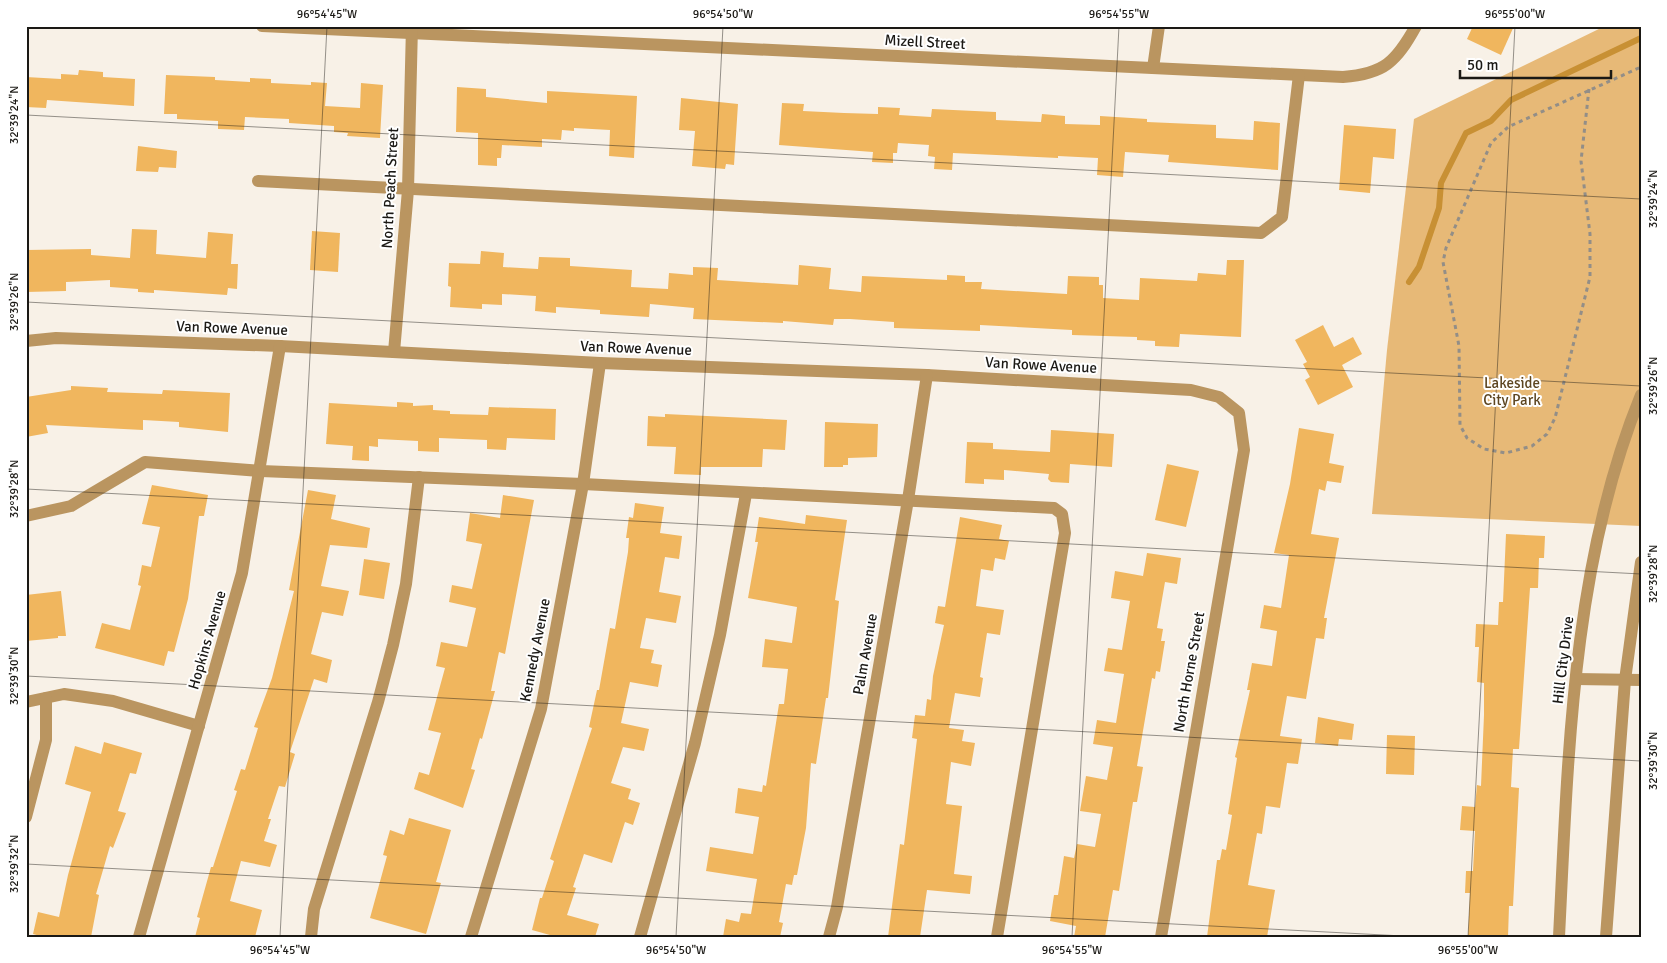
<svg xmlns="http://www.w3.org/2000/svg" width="1667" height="963" viewBox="0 0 1667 963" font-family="Signika,sans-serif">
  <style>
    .green { fill: #e7b977 }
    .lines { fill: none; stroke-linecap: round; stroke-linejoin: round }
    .stream { stroke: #c89034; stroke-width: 6 }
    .building { fill: #f0b65e }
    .path { stroke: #938e87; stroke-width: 3; stroke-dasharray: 4 4; stroke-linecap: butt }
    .minor { stroke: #ba9560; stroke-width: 12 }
    .ticks { fill: none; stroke: #1b1915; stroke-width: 1; stroke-opacity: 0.45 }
    .labels { text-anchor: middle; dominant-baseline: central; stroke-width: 4; stroke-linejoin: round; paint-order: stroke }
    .street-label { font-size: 15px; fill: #1b1915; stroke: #fff }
    .park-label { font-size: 15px; fill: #5d4520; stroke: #fff }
    .neatline { fill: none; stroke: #1b1915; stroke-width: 2 }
    .ticks-label { font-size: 12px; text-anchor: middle; fill: #1b1915 }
  </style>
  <rect width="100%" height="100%" fill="#f8f1e7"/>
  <polygon class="green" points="1605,26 1641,26 1641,526 1372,514 1387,350 1414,119"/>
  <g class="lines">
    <polyline class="stream" points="1409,282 1419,267 1439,208 1441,183 1466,133 1491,121 1511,100 1641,38"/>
  </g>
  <g class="building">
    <polygon points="1473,26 1514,26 1501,55 1467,39"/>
    <polygon points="79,70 103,72 103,77 135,79 134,106 47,100 46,108 26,107 26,77 61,79 61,74 78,75"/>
    <polygon points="166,75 215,77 215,80 250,82 250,78 271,79 271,83 311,85 311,82 327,83 325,106 360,108 361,83 383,85 380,138 347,136 348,133 334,132 334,126 289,123 289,119 245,117 244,130 218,129 218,121 177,119 177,114 164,114"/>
    <polygon points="457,87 486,89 486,97 547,103 547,91 637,96 634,158 609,156 610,130 574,128 574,131 562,130 561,140 542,139 542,147 502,145 501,158 497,158 497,166 478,165 478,133 456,132"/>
    <polygon points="681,98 738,104 734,165 726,164 725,169 692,166 695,131 679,130"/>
    <polygon points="782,103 804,104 803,111 844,113 878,114 878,107 900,108 899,115 931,117 932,109 996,112 996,120 1041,122 1042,114 1065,116 1065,124 1100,125 1100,116 1147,119 1147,122 1216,125 1216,138 1253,140 1254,121 1280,123 1278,170 1168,162 1169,155 1125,152 1123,177 1097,175 1098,158 1058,156 1058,158 953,153 952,170 934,169 935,157 928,156 929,145 898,143 897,153 893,153 893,163 872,162 873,152 779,145"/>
    <polygon points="1344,125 1396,129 1394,159 1373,157 1370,193 1339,190"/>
    <polygon points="138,146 177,151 176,168 159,167 158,172 136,171"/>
    <polygon points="132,229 157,230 156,254 206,258 208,232 233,234 231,264 238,264 237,289 228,288 227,295 154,290 154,293 138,292 138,289 110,287 110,280 66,282 66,291 26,292 26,250 91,249 91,255 130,258"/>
    <polygon points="312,231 340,233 338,272 310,270"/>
    <polygon points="481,251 504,253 503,267 538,269 539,257 570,258 570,266 632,270 631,287 668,289 669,273 693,275 693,267 718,268 717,280 798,285 799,265 831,268 829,289 861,292 862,276 947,280 947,275 965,276 965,282 982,282 981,289 1067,294 1068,276 1099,277 1099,285 1103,285 1103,298 1139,300 1140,278 1197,281 1198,273 1226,275 1227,260 1244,260 1241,337 1180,334 1179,347 1155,346 1155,341 1137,340 1137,337 1072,335 1072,330 980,325 980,331 894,328 894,322 850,319 834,319 833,325 783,321 783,323 693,319 694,308 650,304 649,317 600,314 600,310 556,307 556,313 535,311 536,296 502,294 502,305 482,304 482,309 450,307 451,287 448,286 449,263 480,264"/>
    <polygon points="1323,325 1334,347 1353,337 1362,354 1342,365 1353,387 1318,405 1305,380 1310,377 1303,364 1307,362 1295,340"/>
    <polygon points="71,386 108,388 107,392 162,394 163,390 230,393 228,432 179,427 179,422 143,420 143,430 46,425 48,433 26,437 26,397 71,390"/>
    <polygon points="397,402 413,403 413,406 433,405 433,410 450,411 450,414 488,415 489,407 556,409 555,440 507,438 506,450 487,449 487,440 439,438 439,452 418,451 418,441 378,439 378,447 369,446 369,461 352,460 353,446 326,444 329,403 397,407"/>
    <polygon points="665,414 787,420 785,450 763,449 762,467 701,467 701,475 674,474 676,447 647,446 648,416 665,417"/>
    <polygon points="825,422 878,424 877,457 848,458 848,465 843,465 843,467 824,467"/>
    <polygon points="1299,428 1334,434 1329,463 1344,466 1341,483 1327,481 1325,491 1319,489 1311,534 1339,538 1324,618 1327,618 1324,639 1316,638 1306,699 1287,696 1280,736 1302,739 1298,764 1287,763 1280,808 1266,806 1262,834 1257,833 1248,885 1275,890 1267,937 1207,937 1217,860 1220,860 1222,849 1226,850 1232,815 1228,814 1237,758 1235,757 1250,690 1247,690 1252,663 1272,666 1277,631 1260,628 1264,605 1281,608 1289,555 1274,553 1290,484"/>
    <polygon points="1051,430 1114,434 1112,467 1070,464 1069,483 1051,482 1048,479 1049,474 1004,470 1004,480 984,479 984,484 965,483 967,442 993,443 993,449 1050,452"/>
    <polygon points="1167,464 1199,471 1186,527 1155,520"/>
    <polygon points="152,485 208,495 204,516 199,516 188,599 174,652 168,651 164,666 95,648 102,623 130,630 141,586 138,585 142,565 151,567 160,527 142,524"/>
    <polygon points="308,490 336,495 331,519 370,528 367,548 330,545 321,586 349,591 343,616 322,612 311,654 332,660 327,683 314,679 290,752 295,754 285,787 279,786 268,819 271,819 264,841 277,845 270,867 241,861 230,901 262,910 255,937 195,937 200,918 197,917 211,867 213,867 237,791 234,790 241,769 245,770 258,728 254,727 272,678 294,591 289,590"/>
    <polygon points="503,495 534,500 505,654 499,652 491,691 495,691 482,739 480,738 471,769 475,770 463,808 414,789 419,772 429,775 441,733 428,730 445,668 436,666 441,642 467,647 476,608 449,602 452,585 472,589 482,544 466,541 470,513 500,518"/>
    <polygon points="635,503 664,507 660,533 682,536 679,559 665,557 659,592 681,596 676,623 646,618 640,648 654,650 651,663 662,665 658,687 630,682 621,723 649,729 644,751 623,747 611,783 631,789 628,799 640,803 633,825 625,822 612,863 584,854 573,887 576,888 567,915 599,924 595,937 557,937 532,930 540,898 542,898 554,861 550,859 592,728 589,727 597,690 599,690 610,628 615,629 628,552 629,538 626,538 629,517 633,518"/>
    <polygon points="806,515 847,520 835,600 839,601 828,698 826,698 816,764 811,763 806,828 797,875 794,875 792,885 786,884 779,922 783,923 780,937 723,937 726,919 739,922 741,913 751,914 757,879 706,871 710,847 753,854 759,817 735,813 738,788 762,792 763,785 766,786 779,704 784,704 788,669 762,667 765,639 792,643 797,607 748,598 758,542 755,542 759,517 805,524"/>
    <polygon points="960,517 1002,525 999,539 1009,541 1005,560 995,558 993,571 981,569 976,606 1004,610 1000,635 987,633 980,677 983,678 980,697 955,693 949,728 964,730 962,741 975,743 971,766 951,762 946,804 962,806 954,874 972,876 970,894 927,890 920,937 888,937 900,844 904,845 917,739 912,738 915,715 925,716 927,699 931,700 933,676 944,625 935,623 938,606 945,607"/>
    <polygon points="1506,534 1545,536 1544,558 1539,558 1538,588 1530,588 1519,749 1513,749 1511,787 1519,788 1513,906 1509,906 1508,937 1468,937 1470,893 1465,893 1466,871 1473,871 1475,831 1460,830 1462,806 1475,807 1477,785 1481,786 1484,715 1484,683 1477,682 1479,647 1475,647 1476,624 1498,625 1499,602 1503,602"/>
    <polygon points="1147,553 1181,558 1177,584 1165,582 1157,628 1163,629 1161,641 1165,641 1160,672 1156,671 1155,679 1152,678 1137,766 1143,767 1137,802 1133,802 1119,891 1113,890 1105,937 1074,937 1076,926 1050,921 1054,895 1058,895 1064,856 1074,858 1077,844 1095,847 1101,814 1080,811 1086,776 1107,780 1113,747 1093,744 1097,720 1116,723 1124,674 1104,671 1108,648 1122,650 1130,601 1111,598 1115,571 1143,576"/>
    <polygon points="364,559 390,563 384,599 359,595"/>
    <polygon points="61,591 66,636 58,636 58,638 26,641 26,595"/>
    <polygon points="1318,717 1354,724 1352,740 1339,739 1338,746 1315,743"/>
    <polygon points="1387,735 1415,736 1414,775 1386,774"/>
    <polygon points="104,742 142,753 136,774 130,773 118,811 126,813 113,848 110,846 96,894 99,895 91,937 44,937 33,934 38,912 59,917 68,875 91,792 65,784 75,746 101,754"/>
    <polygon points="409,818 451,830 436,882 441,883 426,934 370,918 387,856 383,855 390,830 404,835"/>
  </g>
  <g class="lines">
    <polyline class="path" points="1589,89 1581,161 1590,234 1590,277 1555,418 1547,434 1532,446 1506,453 1484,449 1467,438 1460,425 1459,346 1443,262 1446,248 1491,143 1508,127 1641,67"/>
    <g class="minor">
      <path d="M262,26L1343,77C1384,74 1396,62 1416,26"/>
      <polyline points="1153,68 1159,26"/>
      <polyline points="258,181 1261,233 1282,217 1299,75"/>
      <polyline points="26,341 56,338 280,346 600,363 927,375 1191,390 1219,397 1239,413 1244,450 1161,937"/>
      <polyline points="394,352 408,190 412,26"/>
      <polyline points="26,516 71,506 145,462 261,471 583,484 1054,508 1062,514 1065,533 997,937"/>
      <polyline points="1576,679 1641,680"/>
      <polyline points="26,702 64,694 113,701 199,726"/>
      <polyline points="26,817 46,740 46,698"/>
      <polyline points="139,937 242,573 280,346"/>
      <polyline points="311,937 314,909 378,702 393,645 406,584 419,477"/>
      <polyline points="471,937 541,709 583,484 600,363"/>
      <polyline points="640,937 695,743 720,635 746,494"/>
      <polyline points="829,937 837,907 908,500 927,375"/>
      <path d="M1559,937C1568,757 1572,563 1641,395"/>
      <polyline points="1606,937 1625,680 1641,562"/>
    </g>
  </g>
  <path class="ticks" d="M26,115L1641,199M26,302L1641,386M26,489L1641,574M26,676L1641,761M26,864L1422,937M280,937L327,26M676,937L723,26M1072,937L1119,26M1468,937L1515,26"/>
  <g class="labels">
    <g class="street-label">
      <text transform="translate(925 42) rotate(3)">Mizell Street</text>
      <text transform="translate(390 188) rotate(-87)">North Peach Street</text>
      <text transform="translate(232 328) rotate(2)">Van Rowe Avenue</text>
      <text transform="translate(636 348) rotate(2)">Van Rowe Avenue</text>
      <text transform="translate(1041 365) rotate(3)">Van Rowe Avenue</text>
      <text transform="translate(207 640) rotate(-74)">Hopkins Avenue</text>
      <text transform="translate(535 650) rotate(-79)">Kennedy Avenue</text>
      <text transform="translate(865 654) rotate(-80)">Palm Avenue</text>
      <text transform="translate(1563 660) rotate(-83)">Hill City Drive</text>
      <text transform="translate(1189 672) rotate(-80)">North Horne Street</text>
    </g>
    <g class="park-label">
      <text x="1512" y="383">Lakeside<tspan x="1512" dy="17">City Park</tspan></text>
    </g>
  </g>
  <rect width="1667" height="963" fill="none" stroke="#ffffff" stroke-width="55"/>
  <path d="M1460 70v8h151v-8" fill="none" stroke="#1b1915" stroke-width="2.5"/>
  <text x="1467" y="70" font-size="15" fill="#1b1915" stroke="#ffffff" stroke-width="4" paint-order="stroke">50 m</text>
  <rect x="28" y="28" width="1612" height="908" class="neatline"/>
  <g class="ticks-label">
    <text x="327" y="18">96°54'45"W</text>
    <text x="723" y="18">96°54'50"W</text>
    <text x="1119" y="18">96°54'55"W</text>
    <text x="1515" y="18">96°55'00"W</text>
    <text transform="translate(14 115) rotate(-90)" y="4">32°39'24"N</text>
    <text transform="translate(1653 199) rotate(-90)" y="4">32°39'24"N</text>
    <text transform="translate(14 302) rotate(-90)" y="4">32°39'26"N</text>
    <text transform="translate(1653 386) rotate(-90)" y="4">32°39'26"N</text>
    <text transform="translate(14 489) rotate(-90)" y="4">32°39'28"N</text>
    <text transform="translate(1653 574) rotate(-90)" y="4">32°39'28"N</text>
    <text transform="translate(14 676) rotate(-90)" y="4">32°39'30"N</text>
    <text transform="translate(1653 761) rotate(-90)" y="4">32°39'30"N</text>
    <text transform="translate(14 864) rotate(-90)" y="4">32°39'32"N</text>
    <text x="280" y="954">96°54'45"W</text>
    <text x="676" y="954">96°54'50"W</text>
    <text x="1072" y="954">96°54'55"W</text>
    <text x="1468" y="954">96°55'00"W</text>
  </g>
</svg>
